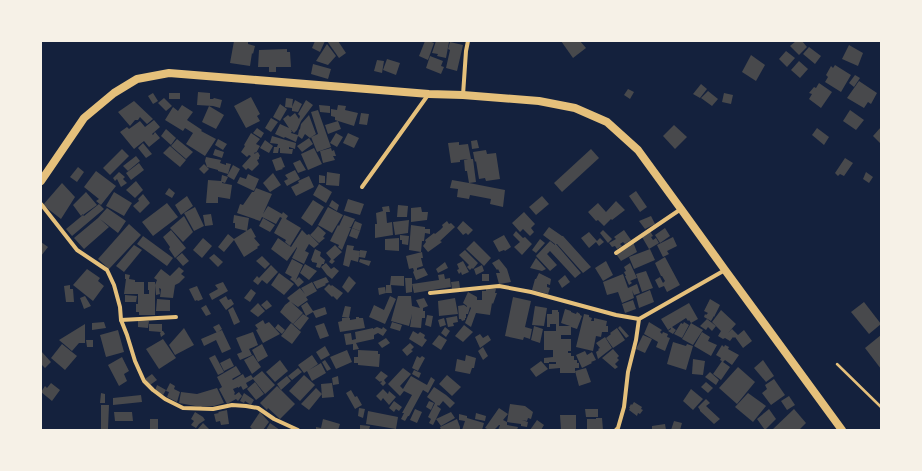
<svg xmlns="http://www.w3.org/2000/svg" width="922" height="471" viewBox="0 0 922 471" font-family="Inter,sans-serif">
  <style>
    .building { fill: #48494c }
    .lines { fill: none; stroke-linecap: round; stroke-linejoin: round }
    .service { stroke: #e5c07b; stroke-width: 2.5 }
    .minor { stroke: #e5c07b; stroke-width: 4 }
    .primary { stroke: #e5c07b; stroke-width: 8 }
  </style>
  <rect width="100%" height="100%" fill="#14213d"/>
  <g class="building">
    <polygon points="234,41 248,42 248,44 255,46 253,54 252,53 250,66 230,63"/>
    <polygon points="315,41 325,41 320,52 312,48"/>
    <polygon points="327,41 338,41 346,53 339,58"/>
    <polygon points="425,41 429,41 434,43 428,60 419,56"/>
    <polygon points="436,41 446,41 449,42 446,58 437,56 438,54 432,53"/>
    <polygon points="561,41 580,41 586,48 573,58"/>
    <polygon points="796,41 802,41 807,47 799,55 790,46"/>
    <polygon points="450,42 463,45 457,71 446,68 450,50 448,49"/>
    <polygon points="327,44 336,56 328,65 316,61"/>
    <polygon points="849,45 863,53 858,66 842,59"/>
    <polygon points="809,47 821,56 815,64 803,54"/>
    <polygon points="287,49 287,52 290,52 291,67 276,67 276,72 269,72 269,67 258,67 259,50"/>
    <polygon points="786,51 795,58 787,67 779,59"/>
    <polygon points="751,55 765,65 756,81 742,72"/>
    <polygon points="430,56 443,61 441,66 444,67 441,74 426,68"/>
    <polygon points="387,59 400,63 396,75 383,70"/>
    <polygon points="377,60 384,61 382,73 374,71"/>
    <polygon points="799,61 808,69 800,78 791,70"/>
    <polygon points="313,64 331,69 328,79 311,74"/>
    <polygon points="835,65 851,75 841,92 825,82 828,77 826,75 831,66 833,68"/>
    <polygon points="855,75 860,78 854,87 849,83"/>
    <polygon points="859,81 877,93 871,104 868,102 864,108 847,98"/>
    <polygon points="819,83 832,92 821,108 809,99 812,94 809,93 814,87 816,88"/>
    <polygon points="701,84 707,89 700,98 693,94"/>
    <polygon points="628,89 634,92 630,99 624,95"/>
    <polygon points="708,91 718,99 712,106 701,98"/>
    <polygon points="198,92 210,93 210,99 213,99 214,98 222,100 220,108 213,106 197,105"/>
    <polygon points="153,93 158,101 153,104 148,96"/>
    <rect x="169" y="93" width="11" height="6"/>
    <polygon points="724,93 733,95 731,104 722,102"/>
    <polygon points="251,97 260,114 257,116 260,121 246,128 234,106"/>
    <polygon points="164,98 172,106 166,111 158,103"/>
    <polygon points="286,98 293,99 292,107 295,100 302,104 298,112 292,111 292,108 285,107"/>
    <polygon points="306,100 313,105 301,121 297,130 294,133 291,130 291,131 292,131 291,133 298,135 299,130 300,129 301,124 309,115 316,134 310,138 305,134 302,139 298,136 296,142 285,137 284,138 275,134 280,124 289,128 283,119 288,115 290,117 295,113 299,119 300,116 298,114"/>
    <polygon points="134,101 153,119 147,124 140,117 138,120 135,120 130,126 118,112"/>
    <polygon points="280,104 287,109 280,121 273,117"/>
    <polygon points="182,105 193,112 187,120 202,130 201,131 216,139 205,156 186,144 193,133 185,128 183,131 165,120 173,107 178,111"/>
    <polygon points="319,105 330,106 330,113 320,112"/>
    <polygon points="338,105 346,106 345,110 358,113 354,126 335,120 335,117 331,116 331,109 337,110"/>
    <polygon points="209,106 224,115 216,129 202,122"/>
    <polygon points="318,110 331,147 317,152 311,137 318,134 311,112"/>
    <polygon points="850,110 864,120 856,130 843,121"/>
    <polygon points="361,113 369,114 367,125 359,124"/>
    <polygon points="271,118 278,122 271,132 265,128"/>
    <polygon points="154,120 160,127 152,134 153,135 155,132 160,138 149,147 144,141 134,149 120,132 127,127 129,129 140,121 145,127"/>
    <polygon points="338,121 341,129 328,134 325,125"/>
    <polygon points="674,125 687,137 675,149 663,136"/>
    <polygon points="881,127 881,144 873,136"/>
    <polygon points="257,128 264,133 261,138 253,133"/>
    <polygon points="817,128 829,137 824,145 812,135"/>
    <polygon points="166,129 176,138 171,145 161,136"/>
    <polygon points="251,133 260,139 256,144 260,146 256,153 255,152 254,154 258,152 260,156 259,157 259,159 257,160 259,164 252,171 248,168 246,170 242,166 251,156 249,155 247,157 241,152 245,146 244,145"/>
    <polygon points="336,133 343,137 337,147 330,143"/>
    <polygon points="348,133 359,138 354,148 343,143"/>
    <polygon points="272,136 296,143 295,149 289,147 289,149 293,149 292,154 280,153 280,148 279,148 278,153 273,153 274,147 277,147 278,144 270,143"/>
    <polygon points="309,138 313,144 302,152 297,146"/>
    <polygon points="177,139 193,152 186,159 171,146"/>
    <polygon points="218,139 227,144 223,150 215,145"/>
    <polygon points="265,140 273,146 269,153 260,148"/>
    <polygon points="477,140 479,148 472,149 471,141"/>
    <polygon points="459,142 459,145 468,144 471,159 473,159 476,182 469,183 505,190 503,207 490,204 491,199 470,195 469,199 457,197 458,189 450,188 452,180 469,183 467,171 465,171 464,160 468,159 460,160 460,162 451,163 448,143"/>
    <polygon points="143,143 152,154 146,158 138,148"/>
    <polygon points="170,146 186,160 180,167 163,153"/>
    <polygon points="314,148 322,164 308,170 301,154"/>
    <polygon points="331,148 332,151 334,150 336,156 333,156 335,160 323,163 320,151"/>
    <polygon points="122,149 129,156 110,175 103,168"/>
    <polygon points="215,149 224,152 222,158 213,155"/>
    <polygon points="591,149 599,158 562,192 554,183"/>
    <polygon points="486,150 487,154 496,153 500,179 486,181 485,178 479,179 476,161 475,162 473,152"/>
    <polygon points="136,156 140,161 128,171 123,166"/>
    <polygon points="206,157 221,160 220,163 226,165 226,163 231,164 228,174 218,171 218,170 207,167 205,161"/>
    <polygon points="281,157 285,167 282,168 283,169 276,171 272,160"/>
    <polygon points="845,158 853,163 844,176 840,174 838,176 835,173"/>
    <polygon points="300,160 306,170 298,173 293,163"/>
    <polygon points="139,163 144,170 131,180 126,173"/>
    <polygon points="204,164 209,169 204,174 199,169"/>
    <polygon points="233,165 240,169 234,180 227,176"/>
    <polygon points="78,167 84,172 77,182 70,177"/>
    <polygon points="295,170 300,179 287,186 284,181 288,179 285,175"/>
    <polygon points="96,171 116,186 101,205 96,201 99,199 84,187"/>
    <polygon points="119,172 125,177 123,179 127,183 121,187 117,179 115,181 113,178"/>
    <polygon points="327,172 340,174 339,186 326,185"/>
    <polygon points="866,172 873,177 869,183 863,179"/>
    <polygon points="273,173 281,185 270,192 263,183"/>
    <polygon points="248,174 259,179 254,191 237,183 240,177 246,179"/>
    <polygon points="222,175 228,177 225,183 222,182 222,183 232,185 230,199 218,197 218,203 206,203 208,180 221,181"/>
    <polygon points="319,175 325,176 325,183 319,183"/>
    <polygon points="309,176 314,187 296,196 291,187 299,183 298,181"/>
    <polygon points="136,181 143,190 135,198 126,190"/>
    <polygon points="62,183 75,197 61,219 43,205"/>
    <polygon points="319,184 332,192 326,203 313,195"/>
    <polygon points="169,188 175,193 172,198 165,194"/>
    <polygon points="256,188 272,194 263,214 268,206 282,214 283,212 288,216 286,219 301,228 290,246 285,242 286,240 274,233 282,218 280,217 276,224 262,217 260,221 237,213 240,204 243,205 252,192 254,192"/>
    <polygon points="636,191 647,207 640,212 629,196"/>
    <polygon points="86,192 97,205 83,215 83,214 81,216 73,205"/>
    <polygon points="114,192 132,203 124,216 106,206"/>
    <polygon points="143,194 150,203 140,213 133,206 139,201 138,199"/>
    <polygon points="187,196 193,206 181,215 175,205"/>
    <polygon points="542,196 549,204 536,215 529,207"/>
    <polygon points="348,199 364,204 360,215 344,211"/>
    <polygon points="313,200 324,207 312,226 301,218"/>
    <polygon points="332,200 339,205 337,211 329,206"/>
    <polygon points="616,201 625,210 612,220 611,219 604,226 598,220 596,221 588,212 598,203 606,212"/>
    <polygon points="167,203 178,217 153,236 142,222"/>
    <polygon points="99,204 104,209 72,236 66,229 83,215 84,216"/>
    <polygon points="398,205 408,206 407,217 397,217"/>
    <polygon points="389,206 390,212 386,212 387,223 392,222 393,235 375,238 375,224 377,224 376,213 383,211 382,207"/>
    <polygon points="195,207 204,226 194,231 184,213"/>
    <polygon points="328,207 343,215 332,233 318,225"/>
    <polygon points="421,207 422,212 428,212 427,220 411,222 411,208"/>
    <polygon points="107,208 126,221 118,233 100,219 109,227 84,249 74,238 98,218"/>
    <polygon points="524,212 535,224 531,228 534,232 530,236 523,229 520,232 512,223"/>
    <polygon points="211,214 213,225 205,226 203,215"/>
    <polygon points="234,215 249,218 247,231 235,228 235,223 233,223"/>
    <polygon points="344,215 355,219 351,227 349,227 351,228 342,250 338,247 339,245 330,241 338,225 339,226"/>
    <polygon points="184,216 193,232 183,242 170,228"/>
    <polygon points="651,216 655,224 645,229 639,221"/>
    <polygon points="263,218 275,225 270,232 259,226"/>
    <polygon points="409,220 408,233 395,235 393,222"/>
    <polygon points="355,221 362,224 360,231 352,228"/>
    <polygon points="447,221 449,224 451,223 455,227 440,241 442,242 428,252 423,246 426,242 425,240 434,233 435,234 440,230 443,227 442,225"/>
    <polygon points="463,221 473,230 468,235 466,233 463,235 457,228"/>
    <polygon points="129,224 141,235 109,269 98,259"/>
    <polygon points="411,225 425,227 425,229 430,229 430,234 425,233 424,241 422,241 421,252 409,250"/>
    <polygon points="318,226 326,233 323,237 325,238 319,243 310,235 314,231"/>
    <polygon points="549,227 562,236 563,236 591,267 583,273 557,244 556,244 581,273 575,278 550,251 547,254 557,265 550,271 536,256 550,241 555,245 555,244 543,235"/>
    <polygon points="251,228 256,237 254,238 260,245 257,247 258,248 244,257 234,240 224,252 218,247 228,234 234,239"/>
    <polygon points="352,228 360,231 357,239 349,236"/>
    <polygon points="665,228 670,236 660,243 655,235"/>
    <polygon points="171,230 186,248 175,258 169,249 170,247 163,237"/>
    <polygon points="302,230 307,235 309,234 319,244 314,248 309,244 305,251 309,253 304,264 292,258 297,248 297,247 287,261 271,249 278,238 291,247"/>
    <polygon points="603,230 612,239 608,243 600,233"/>
    <polygon points="624,230 631,240 625,244 623,242 620,244 622,246 617,249 615,246 612,247 609,243 616,239 614,237"/>
    <polygon points="516,231 523,238 525,237 532,244 522,255 514,247 520,242 513,235"/>
    <polygon points="650,231 653,236 651,237 653,240 656,238 659,243 649,249 642,237"/>
    <polygon points="589,232 597,241 600,238 604,242 599,246 596,242 589,248 581,238"/>
    <polygon points="400,235 409,236 408,245 402,244 402,240 400,240"/>
    <polygon points="504,235 511,247 505,251 504,250 499,252 493,241"/>
    <polygon points="143,236 173,258 167,266 137,244"/>
    <polygon points="673,237 677,246 667,251 669,254 663,257 657,245"/>
    <polygon points="203,238 212,246 202,258 193,250"/>
    <polygon points="399,238 399,251 385,250 385,239"/>
    <polygon points="540,239 545,243 536,253 532,250"/>
    <polygon points="474,241 491,258 484,266 466,249"/>
    <polygon points="41,242 48,247 41,256"/>
    <polygon points="633,242 637,252 621,261 616,254"/>
    <polygon points="134,245 142,250 124,272 116,266"/>
    <polygon points="335,245 342,252 333,260 335,261 332,264 329,262 331,259 326,253"/>
    <polygon points="347,245 354,246 353,250 360,251 358,262 351,260 349,267 343,265"/>
    <polygon points="315,249 321,252 320,256 325,260 324,264 322,264 320,268 316,267 317,263 312,262 312,261 311,260"/>
    <polygon points="650,249 655,260 634,269 629,257"/>
    <polygon points="360,250 367,251 365,258 359,257"/>
    <polygon points="465,250 478,263 473,269 472,268 470,270 467,267 469,265 459,255"/>
    <polygon points="422,252 423,258 421,258 423,266 417,268 417,270 424,268 428,275 416,280 413,272 414,271 413,268 409,269 406,256"/>
    <polygon points="182,253 189,261 183,266 176,258"/>
    <polygon points="214,254 223,262 218,267 209,258"/>
    <polygon points="262,256 270,264 265,269 256,261"/>
    <polygon points="665,257 680,285 667,292 664,286 659,288 655,280 660,277 663,283 665,281 662,276 661,276 655,263"/>
    <polygon points="536,258 546,269 542,271 530,268"/>
    <polygon points="292,259 303,265 296,280 299,277 304,282 298,287 294,282 290,279 292,277 285,273"/>
    <polygon points="360,259 371,261 369,266 359,262"/>
    <polygon points="499,259 507,269 511,282 499,284 496,273 500,273 498,269 497,270 492,263"/>
    <polygon points="463,261 469,272 462,275 461,272 459,274 457,270 459,269 457,264"/>
    <polygon points="606,261 613,275 603,281 595,268"/>
    <polygon points="445,262 448,268 438,273 436,269"/>
    <polygon points="326,263 331,269 334,267 339,271 332,279 327,275 321,267"/>
    <polygon points="630,263 637,278 630,281 632,283 629,285 625,276 626,276 624,272 626,271 624,267"/>
    <polygon points="305,264 317,271 309,280 300,273"/>
    <polygon points="271,265 278,272 267,284 262,280 258,285 253,281 257,276 259,278"/>
    <polygon points="482,265 484,271 476,275 474,269"/>
    <polygon points="179,267 184,271 181,274 185,277 179,283 175,285 173,298 160,297 161,289 159,288 160,294 156,295 155,285 157,280 154,278 161,269 170,276"/>
    <polygon points="87,269 100,278 98,281 104,286 93,301 73,285"/>
    <polygon points="646,271 653,288 642,292 636,274"/>
    <polygon points="279,273 294,284 284,295 271,285"/>
    <polygon points="539,273 551,279 550,285 547,284 547,287 550,288 548,294 532,290 535,279 536,279"/>
    <polygon points="125,274 130,275 129,279 135,280 135,282 144,282 144,294 149,294 149,290 148,290 148,282 155,282 155,315 139,315 139,312 136,312 136,304 138,304 138,294 124,294 126,279 125,279"/>
    <polygon points="444,274 445,279 450,278 451,287 414,293 412,284 439,280 438,275"/>
    <rect x="482" y="274" width="7" height="7"/>
    <polygon points="623,274 628,288 637,284 640,293 634,295 632,290 634,298 622,303 618,292 607,295 603,282"/>
    <polygon points="565,275 570,282 562,288 558,281"/>
    <polygon points="349,276 356,283 348,293 342,287"/>
    <polygon points="391,276 404,276 404,286 390,285"/>
    <polygon points="326,277 329,282 325,284 326,285 317,289 313,282"/>
    <polygon points="405,278 412,278 412,292 406,293"/>
    <polygon points="459,281 460,288 452,289 451,282"/>
    <polygon points="223,282 228,291 212,300 209,294 218,289 215,285"/>
    <polygon points="312,282 317,291 306,297 308,300 298,307 291,302 303,313 293,324 280,312 285,305 290,301 287,298 300,288 305,294 301,288"/>
    <polygon points="329,284 331,286 332,285 343,293 337,300 333,296 332,297 324,289"/>
    <polygon points="70,285 70,289 73,289 74,302 66,302 64,286"/>
    <polygon points="386,285 391,285 392,293 386,293"/>
    <polygon points="197,286 203,299 198,301 197,300 195,301 189,289"/>
    <polygon points="385,287 386,293 379,295 378,288"/>
    <polygon points="486,288 496,289 495,293 497,293 493,304 492,303 490,315 476,313 471,327 465,323 471,308 470,307 468,314 466,314 466,318 465,318 465,320 462,321 461,319 459,319 458,306 464,305 467,307 467,306 463,303 468,292 477,297 477,300 482,300 482,291 486,291"/>
    <polygon points="251,289 256,293 250,302 244,298"/>
    <polygon points="650,290 654,302 639,308 636,296"/>
    <polygon points="125,295 137,296 136,302 125,302"/>
    <polygon points="85,296 91,306 84,309 80,298"/>
    <polygon points="226,296 228,300 231,299 234,304 226,310 219,300"/>
    <polygon points="390,296 396,299 385,324 369,317 374,305 384,310"/>
    <polygon points="398,296 411,296 412,306 420,308 416,300 424,298 428,306 423,308 423,311 425,311 425,318 422,318 421,328 410,327 412,314 409,326 391,321"/>
    <polygon points="513,297 531,301 525,327 532,329 530,339 524,337 523,340 505,336"/>
    <polygon points="455,298 458,314 439,316 438,301"/>
    <polygon points="157,299 170,300 170,311 156,311"/>
    <polygon points="710,299 720,305 714,317 714,316 711,321 704,317 705,314 706,315 708,313 704,311"/>
    <polygon points="267,300 272,306 266,310 261,305"/>
    <polygon points="633,300 636,309 625,313 622,304"/>
    <polygon points="307,302 313,311 325,307 327,314 316,318 313,312 306,316 301,306"/>
    <polygon points="864,302 881,324 869,334 851,312"/>
    <polygon points="258,303 265,311 258,317 250,311"/>
    <polygon points="689,303 698,319 691,323 689,320 688,321 686,318 672,327 676,330 673,334 668,331 671,329 671,328 668,330 661,319"/>
    <polygon points="206,305 211,314 206,316 201,308"/>
    <polygon points="345,306 351,307 349,318 342,317"/>
    <polygon points="535,306 547,308 544,326 532,325"/>
    <polygon points="233,307 240,322 234,325 228,310"/>
    <polygon points="565,309 571,311 571,312 576,314 577,312 580,314 580,315 582,316 577,329 571,327 571,335 561,335 561,339 571,339 571,351 568,351 568,353 571,353 571,356 574,356 574,360 577,360 577,363 579,363 579,368 575,368 575,373 560,373 560,368 549,369 549,364 556,364 556,362 549,362 549,363 544,363 544,358 553,357 553,350 544,350 544,331 556,331 556,324 550,324 550,327 547,327 547,314 552,314 552,310 558,310 558,312 559,312 559,326 570,326 561,323"/>
    <polygon points="721,310 736,324 728,333 732,329 738,335 744,330 752,341 743,348 735,337 734,338 733,337 730,341 725,338 723,339 718,336 721,331 712,322"/>
    <polygon points="303,314 309,318 300,330 293,324"/>
    <polygon points="584,314 589,315 589,317 592,318 591,321 594,321 594,318 607,321 606,326 608,326 608,332 602,332 601,337 596,336 593,351 576,347"/>
    <polygon points="427,315 433,316 431,327 425,325"/>
    <polygon points="457,316 458,322 453,323 454,326 448,327 446,318"/>
    <polygon points="356,317 359,317 359,318 363,318 365,328 340,332 338,322 342,321 342,318 350,318 350,320 356,319"/>
    <polygon points="444,318 446,325 440,327 438,320"/>
    <polygon points="707,319 716,326 712,331 708,327 706,330 700,326"/>
    <polygon points="138,320 149,321 148,328 138,327"/>
    <polygon points="263,320 265,324 269,322 280,334 263,343 256,330 258,329 255,325"/>
    <polygon points="104,322 106,328 92,330 92,323"/>
    <polygon points="392,322 402,325 400,331 390,328"/>
    <polygon points="649,322 662,330 660,332 662,334 663,332 668,334 667,337 670,338 665,351 656,347 658,342 644,334"/>
    <polygon points="684,322 689,325 682,338 674,334 681,323 683,324"/>
    <polygon points="291,323 301,332 292,344 281,336"/>
    <polygon points="324,323 329,336 320,339 315,326"/>
    <polygon points="691,323 703,330 693,345 682,339"/>
    <polygon points="85,324 85,343 79,343 72,351 59,340"/>
    <polygon points="149,324 162,324 162,331 163,331 165,334 161,337 160,333 161,332 149,331"/>
    <polygon points="219,324 222,329 217,333 213,327"/>
    <polygon points="278,324 285,330 282,334 275,328"/>
    <polygon points="464,325 473,332 463,342 455,336"/>
    <polygon points="534,326 543,329 540,343 531,340"/>
    <polygon points="620,326 629,336 626,338 618,328"/>
    <polygon points="377,327 382,329 383,327 387,330 383,336 378,333 374,335 374,339 356,343 359,349 353,350 353,344 346,345 344,334 351,333 352,340 356,339 355,332 373,328 373,329"/>
    <polygon points="445,327 450,331 446,337 441,333"/>
    <polygon points="184,328 194,345 175,355 169,345"/>
    <polygon points="617,328 625,340 613,348 606,338 611,334 610,333"/>
    <polygon points="118,330 124,352 106,357 100,335"/>
    <polygon points="222,330 231,349 222,353 216,340 204,346 201,339"/>
    <polygon points="413,331 418,334 420,332 425,335 424,338 427,340 422,347 409,339"/>
    <polygon points="253,332 258,345 249,349 252,355 240,360 237,354 242,352 236,338"/>
    <polygon points="702,332 710,337 708,341 717,345 711,356 694,346"/>
    <polygon points="480,334 483,338 488,335 491,340 480,348 475,337"/>
    <polygon points="439,335 447,340 441,350 432,344"/>
    <polygon points="643,335 652,339 645,353 636,349"/>
    <polygon points="881,335 881,369 865,348"/>
    <polygon points="605,337 612,348 598,359 596,352 599,350 598,349 600,348 596,343"/>
    <polygon points="386,338 390,343 382,348 378,343"/>
    <polygon points="163,339 176,358 159,369 146,349"/>
    <polygon points="86,340 93,340 93,347 87,347"/>
    <polygon points="673,342 686,346 687,344 693,346 686,370 667,364"/>
    <polygon points="410,343 414,347 411,350 413,351 407,356 402,350"/>
    <polygon points="62,344 77,356 65,370 51,358"/>
    <polygon points="262,344 268,356 258,362 254,354 256,353 254,354 252,350"/>
    <polygon points="722,345 724,347 725,345 729,347 728,349 739,355 732,365 725,360 723,362 730,367 721,380 713,374 722,361 720,360 721,358 716,355"/>
    <polygon points="325,346 330,355 321,360 316,352"/>
    <polygon points="483,347 488,356 483,360 478,351"/>
    <polygon points="613,349 619,356 617,358 619,360 615,364 618,367 615,369 602,358"/>
    <polygon points="347,350 352,362 336,369 330,357"/>
    <polygon points="358,350 378,351 378,354 380,354 379,367 358,365 358,363 354,363 354,357 358,357"/>
    <polygon points="41,351 51,362 45,368 41,364"/>
    <polygon points="585,351 587,355 592,352 596,360 591,362 592,363 582,368 576,355"/>
    <polygon points="215,355 224,372 218,375 209,358"/>
    <polygon points="253,355 261,367 252,374 244,360"/>
    <polygon points="312,355 318,364 309,370 321,363 326,373 312,381 307,371 304,373 298,365"/>
    <polygon points="466,355 476,358 474,368 472,368 470,374 455,371 457,359 465,361"/>
    <polygon points="417,356 420,358 422,356 425,358 418,371 412,368"/>
    <polygon points="122,357 129,371 124,374 127,381 119,386 108,365"/>
    <polygon points="230,358 234,366 224,371 220,363"/>
    <polygon points="693,359 705,361 703,375 692,374"/>
    <polygon points="280,360 288,371 275,382 266,372"/>
    <polygon points="325,360 331,369 327,371 322,362"/>
    <polygon points="763,360 774,376 766,382 754,368"/>
    <polygon points="541,361 548,369 536,377 530,369"/>
    <polygon points="236,366 241,374 232,379 233,380 243,374 245,378 251,375 253,378 262,371 275,385 265,394 253,379 246,383 248,387 243,390 241,386 238,388 238,387 233,389 235,393 234,394 235,395 239,392 242,396 238,401 236,399 227,404 219,389 222,387 217,377"/>
    <polygon points="738,367 755,382 737,404 719,388"/>
    <polygon points="298,368 302,372 292,380 288,376"/>
    <polygon points="403,368 411,374 400,386 403,389 411,376 427,385 431,377 435,380 428,393 423,390 409,416 408,416 405,421 401,419 404,413 402,413 412,395 404,391 400,396 388,384"/>
    <polygon points="586,368 591,382 579,386 575,371"/>
    <polygon points="414,370 421,373 419,378 412,374"/>
    <polygon points="381,371 388,376 384,380 386,383 383,386 380,383 382,382 381,381 380,382 375,378"/>
    <polygon points="710,372 719,380 716,385 705,377"/>
    <polygon points="152,374 157,380 150,385 145,379"/>
    <polygon points="304,375 315,385 300,401 289,391"/>
    <polygon points="447,375 461,387 452,396 439,384"/>
    <polygon points="287,376 291,381 281,390 277,384"/>
    <polygon points="338,376 339,384 333,385 332,378"/>
    <polygon points="774,379 785,395 771,405 762,393 767,389 765,385"/>
    <polygon points="255,382 264,394 256,400 247,389"/>
    <polygon points="706,382 713,388 708,393 701,387"/>
    <polygon points="51,383 60,390 52,401 41,392 45,386 47,388"/>
    <polygon points="170,383 175,386 174,389 180,392 177,402 167,397 169,392 166,391"/>
    <polygon points="332,383 334,397 322,398 321,384"/>
    <polygon points="157,385 166,390 163,395 155,391"/>
    <polygon points="277,386 295,404 280,419 268,408 267,410 260,403"/>
    <polygon points="434,387 446,395 455,403 450,408 443,401 439,406 438,405 437,406 441,409 433,425 429,423 431,419 428,417 435,403 427,397"/>
    <polygon points="217,388 224,403 214,406 202,406 201,407 179,403 181,392 197,394"/>
    <polygon points="316,388 322,394 309,410 301,404"/>
    <polygon points="383,389 388,394 389,391 396,397 389,405 383,398 381,401 376,396"/>
    <polygon points="691,389 703,399 693,410 683,401"/>
    <polygon points="351,390 355,397 357,396 362,405 355,409 346,393"/>
    <polygon points="101,393 105,394 105,403 100,403"/>
    <polygon points="244,393 254,400 251,405 245,401 244,403 240,401"/>
    <polygon points="748,393 766,406 753,422 735,407"/>
    <polygon points="141,395 142,402 113,405 113,398"/>
    <polygon points="789,396 795,405 787,410 781,401"/>
    <polygon points="706,399 710,403 706,406 720,419 714,424 700,411 700,410 698,407"/>
    <polygon points="394,401 402,407 399,411 396,409 394,412 389,408"/>
    <polygon points="429,401 434,403 431,410 426,407"/>
    <polygon points="634,402 642,407 641,409 643,410 640,414 638,413 637,416 629,410 630,408 629,408 631,404 632,405"/>
    <polygon points="510,404 525,406 533,412 531,419 528,418 527,421 522,420 528,422 527,427 521,426 521,424 507,422"/>
    <polygon points="101,405 109,405 108,429 101,429"/>
    <polygon points="359,408 365,409 363,418 358,416"/>
    <polygon points="499,408 508,414 503,420 507,422 507,425 518,427 517,430 498,430 500,425 499,425 494,430 489,430 485,428"/>
    <polygon points="415,409 422,412 417,423 410,420"/>
    <polygon points="585,409 598,409 598,417 586,417"/>
    <polygon points="769,409 776,419 765,430 757,419"/>
    <polygon points="794,409 806,423 799,430 772,430"/>
    <polygon points="227,410 229,424 221,425 220,421 216,422 214,414 219,413 218,412"/>
    <polygon points="368,411 398,417 396,429 366,424"/>
    <polygon points="114,412 132,412 133,421 115,421"/>
    <polygon points="195,412 203,417 205,420 199,424 196,428 191,425 194,421 191,419"/>
    <polygon points="260,412 269,422 263,430 253,430 250,427"/>
    <polygon points="451,412 455,418 441,426 436,419"/>
    <polygon points="476,413 486,416 485,421 475,419"/>
    <polygon points="459,414 467,416 467,418 484,423 482,430 478,429 478,430 462,430 465,421 459,420"/>
    <polygon points="560,415 576,415 576,430 561,430"/>
    <polygon points="596,418 602,418 603,430 593,430 593,429 587,429 587,419 596,419"/>
    <polygon points="150,419 158,419 158,430 150,429"/>
    <polygon points="323,419 340,424 338,430 316,430 316,427 321,428"/>
    <polygon points="457,419 460,427 460,430 441,430 440,427"/>
    <polygon points="537,420 544,425 541,430 530,430"/>
    <polygon points="674,421 682,423 680,430 671,430"/>
    <polygon points="203,423 210,430 197,430"/>
    <polygon points="270,423 280,430 266,430"/>
    <polygon points="665,424 666,430 652,430 652,426"/>
    <polygon points="360,425 370,426 369,430 360,430"/>
  </g>
  <g class="lines">
    <polyline class="service" points="837,364 881,407"/>
    <g class="minor">
      <polyline points="463,95 466,51 468,41"/>
      <polyline points="362,187 428,95"/>
      <polyline points="41,204 77,250 107,270 114,285 120,307 121,320 127,335 135,361 144,381 153,390 165,399 183,408 213,409 232,405 246,406 258,408 274,419 298,430"/>
      <polyline points="616,253 681,209"/>
      <polyline points="430,293 499,286 531,292 616,315 639,319"/>
      <polyline points="121,320 176,317"/>
      <polyline points="616,430 618,428 624,407 628,372 636,340 639,319 725,270"/>
    </g>
    <polyline class="primary" points="41,181 84,118 114,93 137,79 169,73 429,94 463,95 539,101 575,108 607,122 638,150 681,209 725,270 842,430"/>
  </g>
  <rect width="922" height="471" fill="none" stroke="#f6f1e7" stroke-width="84"/>
</svg>
